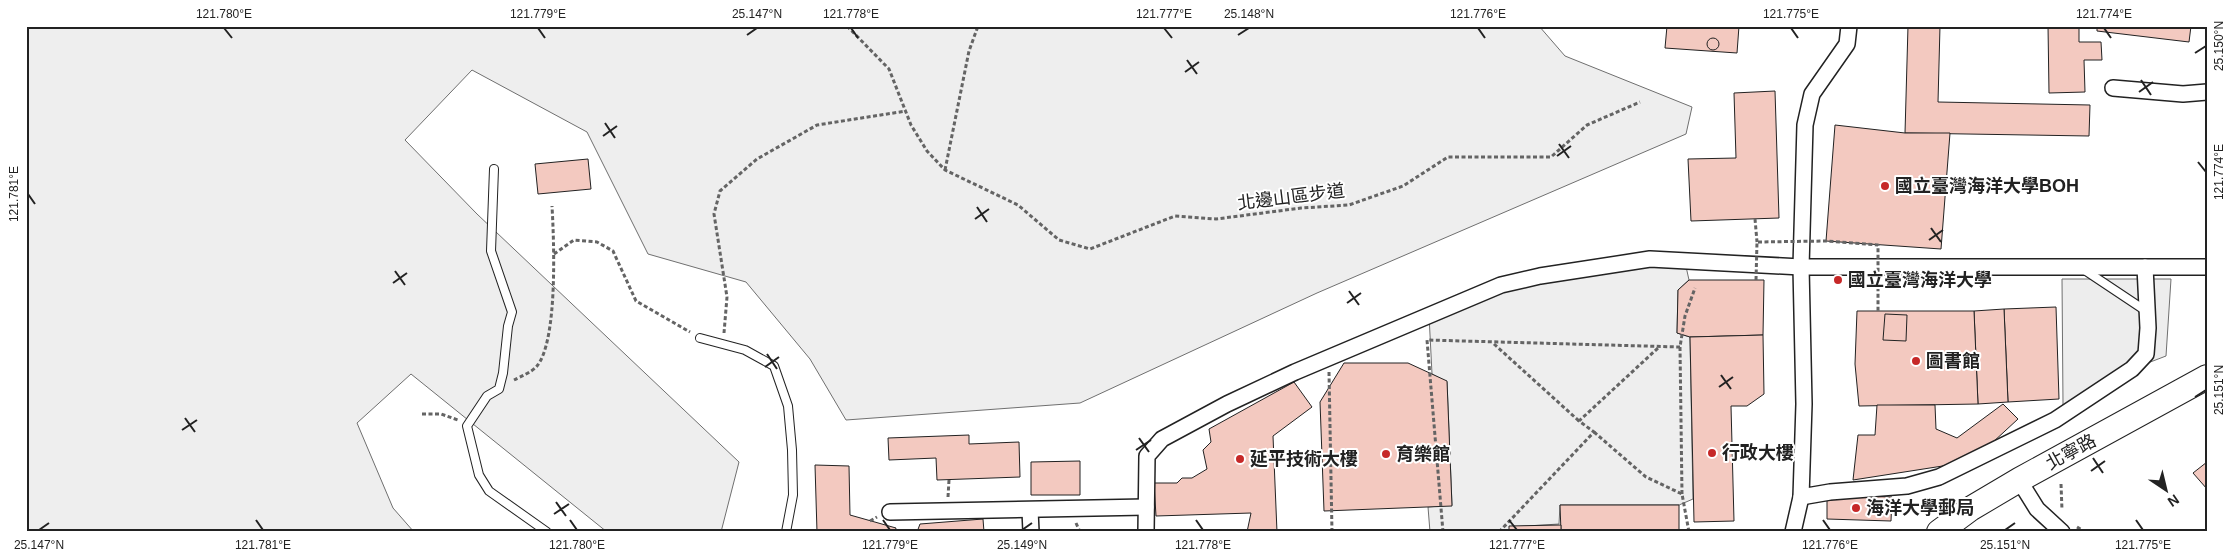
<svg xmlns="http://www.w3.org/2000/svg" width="2233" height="558" viewBox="0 0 2233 558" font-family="Arial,'Noto Sans TC',sans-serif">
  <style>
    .green { fill: #eee; stroke: #6f6f6f }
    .parking { fill: #ededed; stroke: #6f6f6f }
    .building { fill: #f3c9c0; stroke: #222 }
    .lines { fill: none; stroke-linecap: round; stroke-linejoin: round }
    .lane-casing { stroke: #222; stroke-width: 10 }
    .street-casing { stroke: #222; stroke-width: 18 }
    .primary-casing { stroke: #222; stroke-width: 26 }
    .path { stroke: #646464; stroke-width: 3; stroke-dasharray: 4 2.5; stroke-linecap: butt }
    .lane { stroke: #fff; stroke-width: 8 }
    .street { stroke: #fff; stroke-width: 15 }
    .primary { stroke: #fff; stroke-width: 24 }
    .path-bridge { stroke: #646464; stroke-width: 3; stroke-dasharray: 4 2.5; stroke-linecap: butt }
    .ticks { fill: none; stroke: #222; stroke-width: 2 }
    .poi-dot { fill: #c62828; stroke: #fff; stroke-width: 2 }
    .labels { text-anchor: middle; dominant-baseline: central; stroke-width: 4; stroke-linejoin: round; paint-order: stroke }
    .poi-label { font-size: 18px; font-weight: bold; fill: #222; stroke: #fff; text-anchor: start }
    .street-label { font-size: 18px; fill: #222; stroke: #fff }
    .neatline { fill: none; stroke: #222; stroke-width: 2 }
    .ticks-label { font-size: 12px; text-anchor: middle; fill: #222 }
  </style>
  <rect width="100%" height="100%" fill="#fff"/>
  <g class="green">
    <polygon points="26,26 1539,26 1565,56 1692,107 1686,134 1317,293 1080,403 846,420 810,359 746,282 648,254 587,132 472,70 405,140 477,214 739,462 721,532 607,532 411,374 357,423 393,508 414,532 26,532"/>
    <polygon points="1685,262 1689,280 1678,290 1677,333 1690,337 1693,499 1679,505 1560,505 1559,524 1511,527 1510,532 1430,532 1428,507 1452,505 1447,382 1432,374 1429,315 1507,283"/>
  </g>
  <polygon class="parking" points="2062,279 2171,279 2166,356 2132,369 2061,416 2063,404"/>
  <g class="building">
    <polygon points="1667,26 1739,26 1737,53 1665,48"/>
    <polygon points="1908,26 1940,26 1938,102 2090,105 2089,136 1905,133"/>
    <polygon points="2048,26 2079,26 2079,42 2101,42 2102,60 2084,60 2085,92 2049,93"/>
    <polygon points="2097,26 2191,26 2189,42 2097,31"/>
    <circle cx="1713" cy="44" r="6"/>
    <polygon points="1775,91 1779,218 1691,221 1688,159 1736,158 1734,93"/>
    <polygon points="1835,125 1905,133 1950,133 1941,249 1826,241"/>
    <polygon points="588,159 591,189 538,194 535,164"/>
    <polygon points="1689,280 1764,280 1763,335 1690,337 1677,333 1678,290"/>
    <polygon points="2056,307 2059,399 2008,402 2004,309"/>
    <polygon points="2004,309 2008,402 1978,404 1974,311"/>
    <polygon points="1857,311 1974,311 1978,404 1859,406 1855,364"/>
    <polygon points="1885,314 1907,315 1906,341 1883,340"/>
    <polygon points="1763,335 1764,394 1747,406 1731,406 1734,521 1694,522 1690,337"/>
    <polygon points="1344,363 1408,363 1447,381 1452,506 1324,511 1320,402"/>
    <polygon points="1294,382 1312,407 1273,436 1277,532 1247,532 1251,513 1156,516 1154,483 1177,483 1182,478 1192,478 1207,469 1203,450 1211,442 1209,429"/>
    <polygon points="2003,404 2018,419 1992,443 1949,465 1853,480 1858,435 1875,435 1877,405 1935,405 1936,429 1957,438"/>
    <polygon points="969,435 969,444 1019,442 1020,477 937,480 936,458 889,460 888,438"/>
    <polygon points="1080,461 1080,495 1031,495 1031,462"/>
    <polygon points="2207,462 2207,489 2193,473"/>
    <polygon points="815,465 849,466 850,515 896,528 895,532 817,532"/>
    <polygon points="1827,495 1892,497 1891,521 1827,519"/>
    <polygon points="1560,505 1679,505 1679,532 1561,532"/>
    <polygon points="983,519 984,532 917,532 920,524"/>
    <polygon points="1561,525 1561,532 1509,532 1509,526"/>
  </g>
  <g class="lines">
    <defs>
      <g id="lane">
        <polyline points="494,169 491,251 512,312 508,326 503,373 499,389 487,396 467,426 479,475 489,491 547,532"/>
        <polyline points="2083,269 2146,311"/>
        <polyline points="700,338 745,350 774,366 788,406 792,450 793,495 786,532"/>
      </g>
      <g id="street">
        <polyline points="1849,26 1847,44 1812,94 1805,125 1801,267 1804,404 1801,497 1830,492 1907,486 1939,477 2055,420 2132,369 2146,354 2148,328 2145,267"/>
        <polyline points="2113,88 2183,94 2207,92"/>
        <polyline points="2019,480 2037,509 2062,532"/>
        <polyline points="1030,510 1031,532"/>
        <polyline points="890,512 1146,507"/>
        <polyline points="1146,532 1147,456 1162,439 1227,404 1295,372 1501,285 1540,276 1650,259 1801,267 2207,267"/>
        <polyline points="1793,532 1801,497"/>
      </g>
      <polyline id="primary" points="1939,532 1970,509 2019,480 2207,377"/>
    </defs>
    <use href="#lane" class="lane-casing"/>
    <use href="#street" class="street-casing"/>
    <use href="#primary" class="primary-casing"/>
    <g class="path">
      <polyline points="847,26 889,69 911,125 927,151 945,170 1018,205 1059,240 1090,249 1175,216 1216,219 1301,208 1349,205 1403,186 1448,157 1551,157 1587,125 1640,102"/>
      <polyline points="945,170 969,51 978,26"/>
      <polyline points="1755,219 1757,242"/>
      <polyline points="554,254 574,240 597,242 613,251 636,301 690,332"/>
      <polyline points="724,333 727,297 714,214 720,191 757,159 817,125 906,111"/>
      <polyline points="1494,344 1579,421"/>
      <polyline points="1329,372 1332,532"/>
      <path d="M514,380C520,377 532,372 537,366C558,340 554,241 552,206"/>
      <polyline points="422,414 441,414 458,420"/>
      <polyline points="1594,432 1646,477 1682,494 1689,532"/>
      <polyline points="2061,484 2062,510"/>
      <polyline points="1682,494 1680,347 1685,316 1695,288"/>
      <polyline points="948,497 949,480"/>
      <polyline points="870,521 877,517"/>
      <polyline points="1076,523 1080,532"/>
      <polyline points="2077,527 2085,532"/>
      <polyline points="1443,532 1427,340 1680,347"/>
      <polyline points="1499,532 1594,432 1579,421 1658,348"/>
    </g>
    <use href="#lane" class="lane"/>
    <use href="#street" class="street"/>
    <use href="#primary" class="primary"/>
    <polyline class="path-bridge" points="1756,280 1757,242 1826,241 1878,245 1878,311"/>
  </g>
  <path class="ticks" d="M224,28L232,38M538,28L545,38M851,28L858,38M1164,28L1172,38M1478,28L1485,38M1791,28L1798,38M2104,28L2111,38M747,35L757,28M1238,35L1249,28M2195,53L2206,46M1187,60L1197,74M1185,72L1199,62M2141,80L2151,95M2139,92L2153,82M605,123L615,138M603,136L617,126M1559,144L1569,158M1557,156L1571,146M2198,162L2206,172M28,194L35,204M977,207L987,222M975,219L989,209M1931,228L1941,242M1929,240L1943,230M395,271L405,285M393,283L407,273M1349,291L1359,305M1347,303L1361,293M767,354L777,369M765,367L779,357M1721,375L1731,389M1719,387L1733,377M2195,397L2206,390M185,418L195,432M182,430L197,420M1139,438L1149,452M1136,450L1151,440M2093,458L2103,473M2091,471L2105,461M556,502L566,516M554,514L569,504M256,520L263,530M570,520L577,530M883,520L890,530M1196,520L1203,530M1509,520L1517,530M1823,520L1830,530M2136,520L2143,530M39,530L49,523M1022,530L1032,523M2005,530L2015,523"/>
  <g class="poi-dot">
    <circle cx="1885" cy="186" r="5"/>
    <circle cx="1838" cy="280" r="5"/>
    <circle cx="1916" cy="361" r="5"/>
    <circle cx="1712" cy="453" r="5"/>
    <circle cx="1386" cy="454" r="5"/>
    <circle cx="1240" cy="459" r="5"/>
    <circle cx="1856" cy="508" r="5"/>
  </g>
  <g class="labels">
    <g class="poi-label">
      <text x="1895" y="186">國立臺灣海洋大學BOH</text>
      <text x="1848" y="280">國立臺灣海洋大學</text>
      <text x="1926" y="361">圖書館</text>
      <text x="1722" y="453">行政大樓</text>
      <text x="1396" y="454">育樂館</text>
      <text x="1250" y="459">延平技術大樓</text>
      <text x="1866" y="508">海洋大學郵局</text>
    </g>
    <g class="street-label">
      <text transform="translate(1291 197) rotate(-7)">北邊山區步道</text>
      <text transform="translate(2071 452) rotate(-29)">北寧路</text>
    </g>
  </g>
  <rect width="2233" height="558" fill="none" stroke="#ffffff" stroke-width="55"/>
  <g transform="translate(2166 490) rotate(145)" stroke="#ffffff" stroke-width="4" paint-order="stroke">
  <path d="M0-4L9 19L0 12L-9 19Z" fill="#222222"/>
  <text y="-8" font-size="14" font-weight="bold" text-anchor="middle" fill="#222222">N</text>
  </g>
  <rect x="28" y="28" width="2178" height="502" class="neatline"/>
  <g class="ticks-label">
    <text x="224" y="18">121.780°E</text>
    <text x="538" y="18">121.779°E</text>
    <text x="757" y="18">25.147°N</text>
    <text x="851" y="18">121.778°E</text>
    <text x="1164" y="18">121.777°E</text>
    <text x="1249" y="18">25.148°N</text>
    <text x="1478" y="18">121.776°E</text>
    <text x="1791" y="18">121.775°E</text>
    <text x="2104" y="18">121.774°E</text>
    <text transform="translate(2219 46) rotate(-90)" y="4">25.150°N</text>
    <text transform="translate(2219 172) rotate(-90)" y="4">121.774°E</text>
    <text transform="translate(14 194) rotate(-90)" y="4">121.781°E</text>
    <text transform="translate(2219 390) rotate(-90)" y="4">25.151°N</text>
    <text x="39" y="549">25.147°N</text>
    <text x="263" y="549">121.781°E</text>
    <text x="577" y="549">121.780°E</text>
    <text x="890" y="549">121.779°E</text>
    <text x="1022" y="549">25.149°N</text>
    <text x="1203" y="549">121.778°E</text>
    <text x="1517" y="549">121.777°E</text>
    <text x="1830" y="549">121.776°E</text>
    <text x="2005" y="549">25.151°N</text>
    <text x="2143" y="549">121.775°E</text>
  </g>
</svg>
